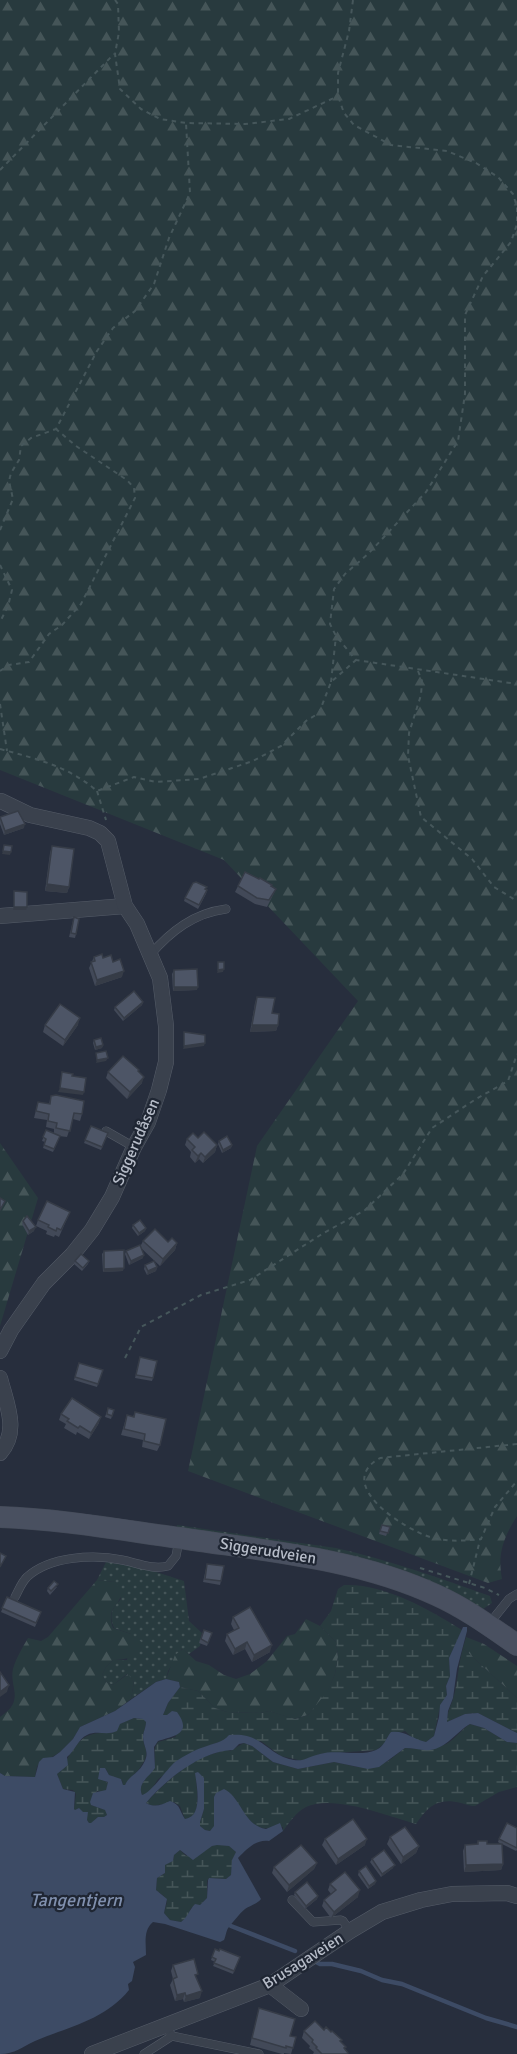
<svg xmlns="http://www.w3.org/2000/svg" width="517" height="2054" viewBox="0 0 517 2054" font-family="Signika,sans-serif">
  <style>
    .grass { fill: url(#grass-dots) }
    .forest { fill: url(#forest-firs) }
    .wetland { fill: url(#wetland-marsh) }
    .water { fill: #3d4b65; fill-rule: evenodd }
    .lines { fill: none; stroke-linecap: round; stroke-linejoin: round }
    .stream { stroke: #3d4b65; stroke-width: 4.5 }
    .lane-casing { stroke: #555c68; stroke-width: 9 }
    .street-casing { stroke: #555c68; stroke-width: 16 }
    .secondary-casing { stroke: #434a57; stroke-width: 22 }
    .path { stroke: #46575b; stroke-width: 2; stroke-dasharray: 4.5 4.5; stroke-linecap: butt }
    .lane { stroke: #3a414d; stroke-width: 8 }
    .street { stroke: #3a414d; stroke-width: 15 }
    .secondary { stroke: #495060; stroke-width: 21 }
    .wall { fill: #424958 }
    .shaded-wall { fill: #363c47 }
    .building { fill: #4d5566; stroke: #363c47; stroke-width: 1.5 }
    .labels { text-anchor: middle; dominant-baseline: central; stroke-width: 4.5; stroke-linejoin: round; paint-order: stroke }
    .street-label { font-size: 16px; fill: #b6bcc8; stroke: #1f2633 }
    .water-label { font-size: 18px; font-style: italic; fill: #8090ae; stroke: #1f2633 }
  </style>
  <defs>
    <pattern id="grass-dots" width="8" height="8" patternUnits="userSpaceOnUse" patternTransform="scale(1.5)"><rect width="8" height="8" fill="#283a3e"/><path d="M2 2h.1M6 6h.1" fill="none" stroke="#455558" stroke-width="1.8" stroke-linecap="round"/></pattern>
    <pattern id="forest-firs" width="22" height="20" patternUnits="userSpaceOnUse" patternTransform="scale(1.5)"><rect width="22" height="20" fill="#283a3e"/><path d="M5 1l3.5 6h-7zM16 11l3.5 6h-7z" fill="#455558"/></pattern>
    <pattern id="wetland-marsh" width="20" height="14" patternUnits="userSpaceOnUse" patternTransform="scale(1.5)"><rect width="20" height="14" fill="#283a3e"/><path d="M1 5h8M5 5V1M11 12h8M15 12V8" fill="none" stroke="#455558"/></pattern>
  </defs>
  <rect width="100%" height="100%" fill="#272e3d"/>
  <g class="grass">
    <path d="M177,1525L336,1548C389,1560 439,1578 490,1596L492,1603L483,1609L176,1531Z"/>
    <path d="M106,1562L144,1568L184,1581L189,1621L202,1633L200,1646L189,1654L182,1649L168,1671L166,1679L156,1682L131,1699L134,1682L127,1674L113,1685L106,1682L102,1675L106,1667L113,1660H127L131,1634L114,1628C109,1615 111,1609 121,1599L115,1582L97,1580Z"/>
  </g>
  <g class="forest">
    <path d="M0,0H517V1516C504,1537 497,1553 502,1579L488,1583L188,1471L257,1146L358,1001L224,860L0,770Z"/>
    <polygon points="0,1143 38,1198 0,1326"/>
    <path d="M97,1580L115,1582L122,1591C119,1609 106,1606 113,1628L131,1634L144,1644C137,1657 127,1660 113,1660L106,1667L102,1675L106,1682L113,1685L128,1674L134,1682L131,1699L115,1711L80,1727L73,1739L60,1752L37,1766L35,1777L5,1776L0,1773V1717C26,1700 9,1688 13,1669C16,1658 23,1647 28,1638L41,1641L48,1637Z"/>
    <polygon points="306,1619 320,1626 336,1642 338,1657 335,1674 327,1693 308,1715 294,1719 269,1711 260,1713 227,1712 215,1708 198,1691 180,1687 179,1682 166,1679 175,1655 183,1649 196,1661 209,1665 224,1675 236,1679 250,1674 267,1661 287,1636 295,1634"/>
    <polygon points="466,1637 484,1644 517,1666 517,1698 463,1648"/>
  </g>
  <g class="wetland">
    <path d="M344,1585C383,1583 429,1609 462,1630L449,1658L450,1676L446,1686L447,1695L439,1711L434,1736L426,1742L415,1740L405,1731L387,1737L385,1743L376,1750L320,1754L303,1761L281,1756L261,1741L225,1740L205,1747L158,1779L149,1793L142,1795L140,1788C144,1778 154,1772 155,1761C155,1753 153,1749 158,1742L176,1737L167,1715H163L168,1703L180,1687L198,1691L215,1708L227,1712L260,1713L269,1711L295,1719L308,1715L327,1692L335,1674L338,1657L336,1642L320,1626L331,1611L338,1589Z"/>
    <path d="M463,1648L517,1698V1733L478,1713L465,1714L447,1722C447,1713 450,1708 453,1699C458,1683 458,1665 463,1648Z"/>
    <path d="M134,1718L144,1719L146,1722C146,1727 143,1733 143,1737C144,1750 151,1752 141,1766C137,1774 129,1777 125,1785H123L122,1780L109,1775L106,1769L105,1781L108,1783L106,1790L103,1792L97,1791L91,1805L106,1810L107,1815L104,1817H98L91,1824L89,1823L79,1808L75,1810L74,1809L76,1794L73,1790L63,1789L57,1774C76,1750 75,1730 112,1733L119,1724Z"/>
    <path d="M470,1724L484,1728L507,1742L517,1743V1787L499,1792L475,1806C469,1806 466,1804 461,1803C438,1797 428,1806 416,1824C388,1816 333,1794 306,1807C296,1812 289,1823 283,1831V1827C276,1827 269,1829 263,1828C249,1826 240,1808 234,1797H214V1827L210,1831L205,1830L200,1826V1822L204,1809V1784L196,1780C197,1793 202,1817 185,1819L180,1806L174,1802L153,1806L146,1803C157,1790 188,1762 203,1757C211,1754 218,1753 226,1749L230,1751L244,1743L252,1746L273,1762L298,1769L334,1762L357,1767L387,1762L405,1748C419,1749 436,1750 448,1743C456,1738 462,1729 470,1724Z"/>
    <polygon points="217,1844 229,1846 236,1852 231,1875 226,1879 209,1878 207,1881 207,1898 200,1905 191,1908 188,1917 181,1922 170,1920 164,1913 167,1902 164,1896 156,1890 157,1878 165,1873 165,1864 173,1861 174,1855 180,1850 186,1856"/>
  </g>
  <path class="water" d="M463,1627H467V1631L457,1669L453,1698L448,1711L447,1722L465,1714L478,1713L517,1733V1743L507,1742L484,1728L470,1724C456,1732 447,1748 430,1750C422,1751 414,1748 405,1748L379,1767L368,1769L334,1762L298,1769L273,1762L252,1746L244,1743L239,1744L233,1750C203,1750 165,1780 146,1803C155,1808 161,1805 170,1801C181,1805 179,1810 185,1819C203,1817 197,1787 195,1773L198,1772L204,1778V1809L200,1822V1826L205,1830L210,1831L214,1826V1797L216,1793L224,1789C242,1798 243,1825 266,1829L280,1823L283,1831L269,1841C256,1839 247,1849 238,1858L261,1899C257,1904 251,1905 245,1909C239,1914 234,1921 229,1927C226,1930 226,1936 224,1940L220,1942L165,1924L153,1922C143,1930 146,1944 146,1955L133,1962L135,1967L132,1981L128,1984L129,1990C105,2020 68,2027 35,2041C22,2047 15,2054 0,2054V1773L5,1776L35,1777L39,1762L43,1758L53,1757L60,1752L73,1739L80,1727L115,1711L156,1682L166,1679L179,1682L180,1687L168,1703L163,1715H167L172,1711L177,1712C193,1734 174,1736 158,1741L154,1747L155,1768C149,1777 137,1783 142,1795C151,1793 166,1770 175,1762C184,1756 194,1750 204,1747C214,1743 222,1743 229,1735C261,1732 264,1751 289,1759C304,1763 306,1757 320,1754C337,1749 360,1757 376,1750C384,1747 386,1738 391,1732C405,1730 412,1739 426,1742L434,1736L439,1717L440,1705L447,1695L446,1686L450,1676L449,1658ZM134,1718L143,1719L146,1722C146,1727 143,1733 143,1737C144,1750 151,1752 142,1766C137,1774 129,1776 125,1785H123L121,1779L109,1775L105,1768H100L98,1779L108,1782L106,1790L93,1793L90,1802L91,1805L105,1810L107,1815L104,1817H98L91,1823H89L87,1820L88,1812H83L79,1808L75,1810L74,1809L75,1792L63,1789L57,1774L68,1765L67,1757C75,1751 78,1739 87,1735C97,1730 107,1736 117,1731L120,1724ZM217,1845L229,1846L236,1852L232,1860L231,1875L226,1879L209,1878L208,1880L207,1898L200,1905L195,1904C189,1910 188,1917 181,1922L170,1920L164,1913L167,1899L156,1890L157,1878L165,1873V1865L173,1861L174,1855L180,1850L193,1860L212,1846Z"/>
  <g class="lines">
    <g class="stream">
      <polyline points="231,1926 295,1951"/>
      <polyline points="316,1962 320,1964 332,1964 361,1971 382,1980 402,1984 486,2018 517,2027"/>
    </g>
    <defs>
      <g id="lane">
        <path d="M150,955C171,931 194,913 226,909"/>
        <polyline points="106,1131 134,1147"/>
        <path d="M15,1597C19,1590 21,1583 27,1577C50,1556 94,1554 122,1560C137,1563 153,1570 168,1566L176,1556L179,1540"/>
        <polyline points="489,1624 509,1599 517,1594"/>
        <polyline points="292,1900 313,1922 341,1920 343,1921 350,1931"/>
        <polyline points="165,2025 172,2036 259,2054"/>
        <polyline points="144,2054 172,2036"/>
      </g>
      <g id="street">
        <polyline points="0,916 125,906"/>
        <polyline points="0,1351 11,1330 44,1283 72,1255 92,1230 112,1197 134,1147 148,1122 159,1090 166,1062 166,1026 160,978 137,924 125,906 108,841 100,833 89,828 30,815 1,801"/>
        <path d="M0,1378C6,1403 20,1431 0,1453"/>
        <polyline points="270,1985 301,2009"/>
        <polyline points="92,2054 270,1985 350,1931 382,1912 421,1900 452,1894 507,1893 517,1896"/>
      </g>
      <path id="secondary" d="M0,1517C60,1519 121,1530 180,1538C266,1551 356,1558 436,1595C465,1608 491,1627 517,1645"/>
    </defs>
    <use href="#lane" class="lane-casing"/>
    <use href="#street" class="street-casing"/>
    <use href="#secondary" class="secondary-casing"/>
    <g class="path">
      <polyline points="115,0 118,4 119,32 115,54 120,89 141,109 160,119 186,123 245,124 289,119 338,96"/>
      <polyline points="353,0 349,31 338,73 338,96 344,113 354,125 391,145 447,151 476,163 498,177 513,194 517,207 517,224 511,242 483,276 465,315 465,394 458,441 426,492 369,553 345,574 334,589 330,624 336,636 356,660 517,684"/>
      <polyline points="0,170 114,54"/>
      <polyline points="0,530 13,499 9,481 11,473 19,460 21,446 31,438 56,429 97,351 113,328 135,311 154,284 169,238 190,193 186,123"/>
      <polyline points="0,565 12,590 8,606 0,622"/>
      <polyline points="0,671 9,665 29,662 49,634 62,625 81,604 135,498 134,488 127,480 76,446 56,429"/>
      <polyline points="418,671 422,681 421,695 409,733 408,756 421,817 472,859 494,887 517,901"/>
      <polyline points="331,682 336,636"/>
      <polyline points="0,704 7,751"/>
      <path d="M0,749C37,759 68,766 97,791L134,777L156,782L199,779L253,761L281,746L306,721L319,713L331,682L356,660"/>
      <polyline points="97,791 106,820"/>
      <polyline points="125,1358 141,1327 201,1295 250,1280 322,1234 365,1210 403,1174 432,1128 476,1099 508,1081 517,1054"/>
      <path d="M517,1444L380,1458C333,1484 404,1529 430,1537C447,1542 463,1541 481,1539L495,1507L517,1481"/>
      <polyline points="420,1568 485,1588 499,1595"/>
      <polyline points="469,1584 480,1540"/>
    </g>
    <use href="#lane" class="lane"/>
    <use href="#street" class="street"/>
    <use href="#secondary" class="secondary"/>
  </g>
  <g class="wall">
    <polygon points="0,817 24,828 4,835 0,824"/>
    <polygon points="52,846 69,887 67,893 45,891 50,853"/>
    <polygon points="238,886 271,887 276,889 267,907 255,904 235,892"/>
    <polygon points="205,889 207,890 206,894 198,909 184,901 185,898"/>
    <polygon points="73,921 76,934 75,938 69,937"/>
    <polygon points="94,957 103,958 113,962 122,977 95,986 89,968"/>
    <polygon points="174,970 197,990 173,991 172,974"/>
    <polygon points="257,997 272,1013 278,1025 276,1031 250,1032 255,1003"/>
    <polygon points="143,1002 142,1005 123,1021 114,1010 115,1007"/>
    <polygon points="45,1025 78,1025 63,1046 43,1032"/>
    <polygon points="94,1040 103,1045 102,1048 95,1050 93,1043"/>
    <polygon points="138,1071 142,1083 127,1099 106,1078 108,1072"/>
    <polygon points="51,1096 82,1114 80,1121 73,1119 67,1137 59,1136 60,1136 53,1152 43,1148 45,1142 42,1141 46,1130 54,1133 54,1129 46,1127 47,1120 34,1118 38,1102 49,1104"/>
    <polygon points="91,1126 108,1133 101,1150 84,1143"/>
    <polygon points="198,1138 217,1145 215,1152 203,1163 199,1159 195,1163 190,1157 191,1152 185,1145 187,1139"/>
    <polygon points="219,1141 232,1145 231,1148 222,1153 218,1144"/>
    <polygon points="70,1212 59,1237 55,1235 54,1237 46,1234 47,1231 36,1226 38,1220"/>
    <polygon points="23,1221 34,1231 28,1235 22,1224"/>
    <polygon points="133,1225 146,1228 145,1231 138,1236 132,1228"/>
    <polygon points="143,1241 168,1242 177,1243 175,1250 160,1266 141,1248 143,1258 129,1265 125,1254 126,1251 140,1247"/>
    <polygon points="104,1251 123,1271 103,1272 102,1254"/>
    <polygon points="75,1261 89,1261 88,1264 82,1271 74,1264"/>
    <polygon points="145,1265 157,1267 156,1271 147,1275 144,1269"/>
    <polygon points="140,1357 153,1378 152,1381 135,1378"/>
    <polygon points="79,1363 98,1384 97,1387 74,1380"/>
    <polygon points="108,1408 114,1410 111,1419 105,1417"/>
    <polygon points="135,1412 160,1445 157,1451 142,1447 143,1440 121,1435 127,1415 133,1417"/>
    <polygon points="61,1414 99,1423 89,1439 77,1432 76,1435 64,1428 66,1424 59,1420"/>
    <polygon points="390,1527 386,1536 379,1534 381,1528"/>
    <polygon points="207,1564 221,1581 220,1585 203,1582"/>
    <polygon points="57,1587 50,1595 47,1591 48,1588"/>
    <polygon points="7,1597 41,1612 35,1627 1,1612"/>
    <polygon points="233,1617 270,1652 252,1662 245,1649 233,1655 225,1641 227,1634 234,1630 231,1624"/>
    <polygon points="204,1630 212,1633 207,1646 199,1643"/>
    <polygon points="517,1828 517,1850 516,1851 502,1844 503,1864 501,1870 464,1872 463,1851 465,1845 477,1844 478,1841 487,1844 501,1844 498,1842 499,1839"/>
    <polygon points="390,1837 419,1846 416,1853 401,1864 387,1844"/>
    <polygon points="325,1839 365,1845 336,1865 322,1845"/>
    <polygon points="372,1859 393,1868 381,1877 370,1862"/>
    <polygon points="317,1863 314,1869 287,1892 272,1873 274,1867"/>
    <polygon points="359,1871 376,1881 375,1884 368,1889 358,1875"/>
    <polygon points="330,1884 358,1897 331,1918 322,1906 324,1900 331,1894 328,1890"/>
    <polygon points="295,1892 318,1896 317,1899 305,1909 294,1895"/>
    <polygon points="215,1949 240,1957 233,1974 213,1966 215,1962 211,1960"/>
    <polygon points="173,1965 197,1978 200,1998 184,2002 183,1999 175,2001 170,1985 173,1979 171,1971"/>
    <polygon points="259,2008 290,2036 296,2037 291,2054 284,2053 284,2054 282,2054 250,2045"/>
    <polygon points="324,2030 341,2042 345,2049 348,2053 348,2054 313,2054 314,2052 309,2048 310,2046 302,2038 304,2031"/>
  </g>
  <g class="shaded-wall">
    <polygon points="25,824 24,828 4,835 5,831"/>
    <polygon points="3,851 11,852 10,855 2,854"/>
    <polygon points="47,884 69,887 67,893 45,891"/>
    <polygon points="14,907 27,907 26,910 13,910"/>
    <polygon points="224,969 223,972 217,973 218,970"/>
    <polygon points="124,971 122,977 95,986 97,980"/>
    <polygon points="174,987 198,987 197,990 173,991"/>
    <polygon points="143,1002 142,1005 123,1021 124,1018"/>
    <polygon points="80,1018 78,1025 63,1046 65,1040"/>
    <polygon points="252,1025 278,1025 276,1031 250,1032"/>
    <polygon points="205,1043 204,1046 183,1049 184,1046"/>
    <polygon points="103,1045 102,1048 95,1050 96,1047"/>
    <polygon points="108,1058 106,1061 96,1063 97,1060"/>
    <polygon points="144,1077 142,1083 127,1099 130,1092"/>
    <polygon points="60,1088 84,1092 83,1095 58,1092"/>
    <polygon points="217,1145 215,1152 203,1163 205,1157"/>
    <polygon points="232,1145 231,1148 222,1153 223,1150"/>
    <polygon points="201,1153 199,1159 195,1163 198,1156"/>
    <polygon points="36,1227 34,1231 28,1235 29,1231"/>
    <polygon points="146,1228 145,1231 138,1236 139,1233"/>
    <polygon points="177,1243 175,1250 160,1266 163,1259"/>
    <polygon points="144,1255 143,1258 129,1265 131,1261"/>
    <polygon points="157,1267 156,1271 147,1275 148,1271"/>
    <polygon points="124,1268 123,1271 103,1272 104,1269"/>
    <polygon points="101,1417 99,1423 89,1439 91,1433"/>
    <polygon points="247,1642 245,1649 233,1655 235,1649"/>
    <polygon points="272,1645 270,1652 252,1662 254,1655"/>
    <polygon points="9,1685 7,1692 0,1697 0,1692"/>
    <polygon points="367,1839 365,1845 336,1865 338,1859"/>
    <polygon points="419,1846 416,1853 401,1864 403,1857"/>
    <polygon points="317,1863 314,1869 287,1892 289,1885"/>
    <polygon points="503,1864 501,1870 464,1872 466,1865"/>
    <polygon points="395,1865 393,1868 381,1877 382,1874"/>
    <polygon points="376,1881 375,1884 368,1889 369,1886"/>
    <polygon points="360,1890 358,1897 331,1918 334,1912"/>
    <polygon points="318,1896 317,1899 305,1909 306,1906"/>
    <polygon points="202,1991 200,1998 184,2002 186,1996"/>
    <polygon points="185,1993 183,1999 175,2001 177,1995"/>
  </g>
  <g class="building">
    <polygon points="18,811 25,824 5,831 0,817"/>
    <polygon points="4,845 12,846 11,852 3,851"/>
    <polygon points="52,846 74,849 69,887 47,884"/>
    <polygon points="245,872 259,879 260,878 272,885 271,886 276,889 269,900 257,898 238,886"/>
    <polygon points="196,882 207,887 205,889 207,890 199,905 185,898 193,883"/>
    <polygon points="14,891 27,892 27,907 14,907"/>
    <polygon points="74,917 79,919 76,934 71,933"/>
    <polygon points="102,954 103,958 111,955 113,962 120,959 124,971 97,980 91,962 95,961 94,957"/>
    <polygon points="218,962 224,962 224,969 218,970"/>
    <polygon points="197,969 198,987 174,987 174,970"/>
    <polygon points="134,991 143,1002 124,1018 115,1007"/>
    <polygon points="257,997 275,998 272,1013 279,1014 278,1025 252,1025"/>
    <polygon points="60,1004 80,1018 65,1040 45,1025"/>
    <polygon points="184,1032 205,1035 205,1043 184,1046"/>
    <polygon points="101,1038 103,1045 96,1047 94,1040"/>
    <polygon points="106,1051 108,1058 97,1060 96,1053"/>
    <polygon points="123,1056 139,1070 138,1071 144,1077 130,1092 108,1072"/>
    <polygon points="62,1072 73,1074 72,1076 86,1078 84,1092 60,1088"/>
    <polygon points="56,1095 84,1101 82,1114 74,1113 70,1131 56,1128 57,1123 48,1121 49,1114 36,1111 38,1102 50,1104 51,1096"/>
    <polygon points="91,1126 108,1133 102,1147 85,1140"/>
    <polygon points="46,1130 60,1136 54,1149 44,1145 46,1139 43,1137"/>
    <polygon points="204,1132 217,1145 205,1157 201,1153 198,1156 192,1150 195,1147 187,1139 193,1133 198,1138"/>
    <polygon points="227,1136 232,1145 223,1150 219,1141"/>
    <polygon points="0,1198 5,1201 0,1210"/>
    <polygon points="47,1201 70,1212 61,1230 57,1228 56,1231 48,1227 49,1225 38,1220"/>
    <polygon points="27,1216 36,1227 29,1231 23,1221"/>
    <polygon points="140,1220 146,1228 139,1233 133,1225"/>
    <polygon points="155,1229 168,1242 172,1238 177,1243 163,1259 143,1241"/>
    <polygon points="140,1245 144,1255 131,1261 126,1251"/>
    <polygon points="124,1250 124,1268 104,1269 104,1251"/>
    <polygon points="81,1254 89,1261 83,1268 75,1261"/>
    <polygon points="154,1261 157,1267 148,1271 145,1265"/>
    <polygon points="140,1357 157,1361 153,1378 136,1375"/>
    <polygon points="79,1363 103,1370 98,1384 75,1377"/>
    <polygon points="72,1398 101,1417 91,1433 80,1426 78,1428 67,1421 69,1419 61,1414"/>
    <polygon points="108,1408 114,1410 112,1416 107,1414"/>
    <polygon points="135,1412 166,1419 160,1445 144,1441 145,1434 124,1429 127,1415 134,1417"/>
    <polygon points="382,1525 390,1527 388,1533 380,1531"/>
    <polygon points="0,1553 6,1556 0,1567"/>
    <polygon points="207,1564 224,1566 221,1581 205,1579"/>
    <polygon points="54,1581 58,1584 51,1591 48,1588"/>
    <polygon points="7,1597 41,1612 36,1623 2,1608"/>
    <polygon points="250,1607 272,1645 254,1655 247,1642 235,1649 227,1634 239,1628 233,1617"/>
    <polygon points="204,1630 212,1633 208,1643 201,1639"/>
    <polygon points="0,1672 9,1685 0,1692"/>
    <polygon points="353,1819 367,1839 338,1859 325,1839"/>
    <polygon points="507,1823 517,1828 517,1848 499,1839"/>
    <polygon points="405,1827 419,1846 403,1857 390,1837"/>
    <polygon points="478,1841 487,1841 487,1844 502,1844 503,1864 466,1865 465,1845 478,1844"/>
    <polygon points="301,1845 317,1863 289,1885 274,1867"/>
    <polygon points="384,1850 395,1865 382,1874 372,1859"/>
    <polygon points="366,1866 376,1881 369,1886 359,1871"/>
    <polygon points="345,1872 360,1890 334,1912 324,1900 336,1890 330,1884"/>
    <polygon points="307,1882 318,1896 306,1906 295,1892"/>
    <polygon points="215,1949 219,1951 220,1949 240,1957 234,1971 214,1963 216,1959 212,1957"/>
    <polygon points="194,1959 198,1974 195,1975 202,1991 186,1996 185,1993 177,1995 173,1979 177,1977 173,1965"/>
    <polygon points="259,2008 295,2019 290,2036 296,2037 293,2048 286,2046 286,2048 252,2038"/>
    <polygon points="315,2021 324,2030 326,2027 331,2032 332,2031 342,2040 340,2041 346,2047 344,2048 348,2053 347,2054 322,2054 316,2048 317,2047 312,2042 313,2040 304,2031"/>
  </g>
  <g class="labels">
    <g class="street-label">
      <text transform="translate(136 1142) rotate(-66)">Siggerudåsen</text>
      <text transform="translate(268 1551) rotate(9)">Siggerudveien</text>
      <text transform="translate(303 1961) rotate(-32)">Brusagaveien</text>
    </g>
    <g class="water-label">
      <text x="76" y="1900">Tangentjern</text>
    </g>
  </g>
</svg>
